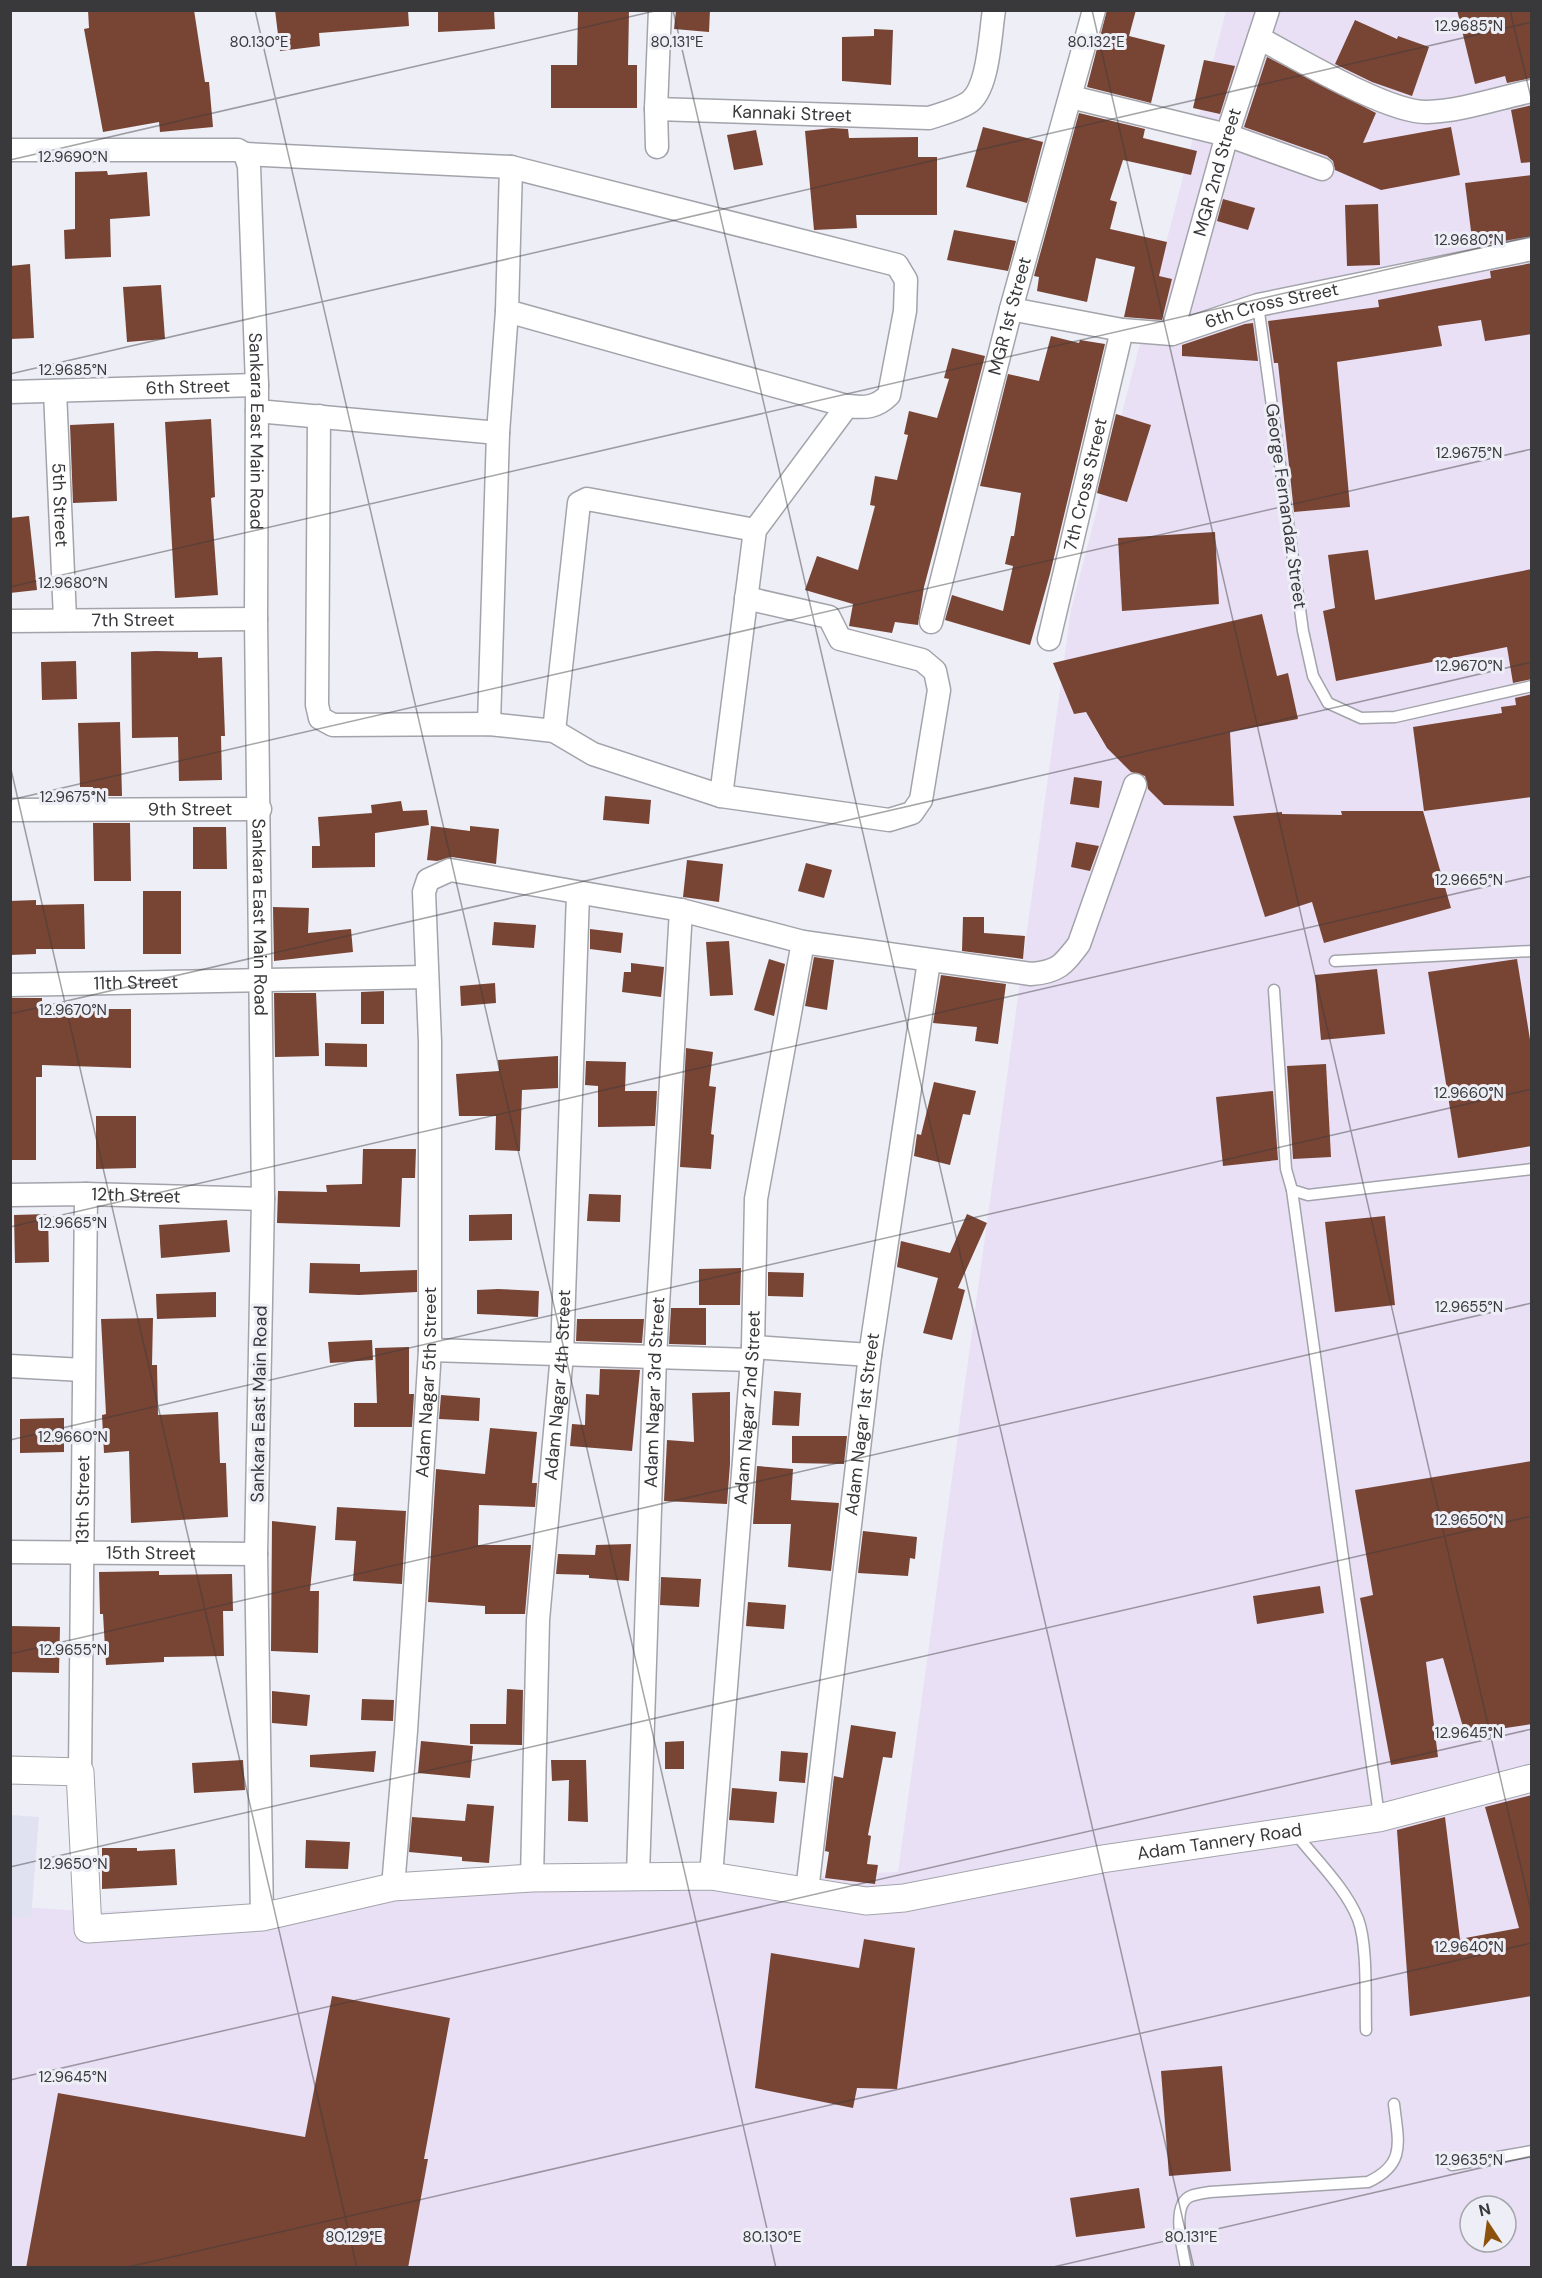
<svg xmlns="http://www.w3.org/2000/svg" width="1542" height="2278" viewBox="0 0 1542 2278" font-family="'DM Sans',sans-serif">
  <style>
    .industrial { fill: #e9e0f5; fill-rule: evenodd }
    .built { fill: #e0e2f1 }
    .building { fill: #784535 }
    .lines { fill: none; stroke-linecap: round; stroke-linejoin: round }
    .service-casing { stroke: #a3a4ab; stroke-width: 13 }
    .minor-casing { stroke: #a3a4ab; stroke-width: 25 }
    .tertiary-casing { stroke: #a3a4ab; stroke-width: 29 }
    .service { stroke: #fff; stroke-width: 10 }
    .minor { stroke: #fff; stroke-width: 22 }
    .tertiary { stroke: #fff; stroke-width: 27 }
    .ticks { fill: none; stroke: #39393c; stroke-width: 1.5; stroke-opacity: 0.45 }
    .labels { text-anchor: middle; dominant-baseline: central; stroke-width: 6; stroke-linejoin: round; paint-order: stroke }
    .street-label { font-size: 18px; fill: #39393c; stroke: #edeef6 }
    .ticks-label { font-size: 15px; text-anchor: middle; fill: #39393c; stroke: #edeef6; stroke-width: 6; stroke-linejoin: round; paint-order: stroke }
  </style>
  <rect width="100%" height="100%" fill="#edeef6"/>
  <path class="industrial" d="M1226,11H1531V2267H11L10,1906L93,1912L898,1872L1071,610ZM1470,2206H1506V2242H1470Z"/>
  <polygon class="built" points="11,1815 39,1817 31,1917 11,1917"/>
  <g class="building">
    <polygon points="88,10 194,10 205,82 209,82 213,127 160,132 159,122 103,132 84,29 89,28"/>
    <polygon points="275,10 408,10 409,26 319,33 320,46 280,51"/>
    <polygon points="438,10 494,10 495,29 438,32"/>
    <polygon points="578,10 629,11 628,65 637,65 637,108 551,108 551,65 577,65"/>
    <polygon points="676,10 710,10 709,32 674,29"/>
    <polygon points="1107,10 1136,10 1129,36 1165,45 1151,103 1087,87"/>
    <polygon points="1457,10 1532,10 1532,78 1507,83 1505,76 1475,84"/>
    <polygon points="1355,20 1397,39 1398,36 1429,47 1412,96 1372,82 1335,64"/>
    <polygon points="874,29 893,30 891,85 842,81 842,37 874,36"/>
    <polygon points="1267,57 1376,113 1363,143 1451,127 1460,175 1381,190 1335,170 1333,161 1327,156 1244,127"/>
    <polygon points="1204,60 1235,66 1220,114 1193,108"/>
    <polygon points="1532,105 1532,162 1521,163 1511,110"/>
    <polygon points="1079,113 1145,129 1143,138 1197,151 1191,175 1123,160 1110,200 1117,202 1110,229 1167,242 1159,276 1172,279 1162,320 1124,317 1135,267 1096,258 1087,302 1037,291 1039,277 1034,276"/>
    <polygon points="983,127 1043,142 1027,203 966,187"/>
    <polygon points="832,128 848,129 849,138 918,137 918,157 937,157 937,215 856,215 857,228 814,230 805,131"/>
    <polygon points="756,130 763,165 734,170 727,135"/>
    <polygon points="107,171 108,175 147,172 150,216 110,219 111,257 65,259 64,230 75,229 75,172"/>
    <polygon points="1532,175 1532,236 1473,247 1465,183"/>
    <polygon points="1223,199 1255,208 1248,230 1217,221"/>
    <polygon points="1378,204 1380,265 1347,266 1345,205"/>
    <polygon points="954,230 1016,241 1008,271 947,260"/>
    <polygon points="1532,263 1532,334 1485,341 1481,320 1438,326 1442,346 1337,362 1350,507 1294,512 1278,363 1274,363 1268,321 1379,307 1378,300 1491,278 1490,271"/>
    <polygon points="30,264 34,338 10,339 10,266"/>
    <polygon points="161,285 165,339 127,342 123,287"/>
    <polygon points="1253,323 1258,361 1182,356 1182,345 1245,324"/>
    <polygon points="1051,336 1079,343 1080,340 1105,344 1050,574 1030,645 945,620 952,595 1003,611 1013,566 1005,564 1011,536 1014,536 1021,493 980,486 1008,374 1039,381"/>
    <polygon points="952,348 985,356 924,587 918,625 895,622 892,633 849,626 853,604 805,590 817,556 858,570 875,506 870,505 875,476 897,480 908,435 904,434 909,411 937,418 949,379 944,378"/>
    <polygon points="1116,414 1151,425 1127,502 1097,493"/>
    <polygon points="211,419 215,497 211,498 218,595 175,598 165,422"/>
    <polygon points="114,423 117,501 73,503 70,425"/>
    <polygon points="29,516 37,590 10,593 10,518"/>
    <polygon points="1215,532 1219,604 1122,611 1118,538"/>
    <polygon points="1368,550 1375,600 1532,569 1532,679 1513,683 1507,647 1336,681 1323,611 1335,608 1328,555"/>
    <polygon points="1262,614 1277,676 1288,673 1298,719 1230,732 1234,806 1164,805 1148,789 1145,776 1131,772 1107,748 1086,712 1074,714 1053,663"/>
    <polygon points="156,651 198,652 198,658 222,657 225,736 221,736 222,780 179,781 178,737 132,738 131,652"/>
    <polygon points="76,661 77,699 42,700 41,662"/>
    <polygon points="1532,694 1532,797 1424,811 1413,727 1502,713 1501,707 1516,705 1515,698"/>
    <polygon points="120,722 122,796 93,796 93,787 80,787 78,723"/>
    <polygon points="1074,777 1102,781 1099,808 1070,804"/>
    <polygon points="605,796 651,800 649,824 603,820"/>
    <polygon points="401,801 403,811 427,810 429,825 375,833 375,867 312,868 312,846 320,846 318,817 372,813 371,805"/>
    <polygon points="1341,811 1423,811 1451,908 1324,943 1312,902 1265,917 1233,816 1282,812 1282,814 1342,815"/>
    <polygon points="93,823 130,823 131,881 94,881"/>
    <polygon points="431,826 470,831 470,826 499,829 496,864 452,857 437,861 427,860"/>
    <polygon points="193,827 226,827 227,869 193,869"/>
    <polygon points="1076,842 1099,846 1090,871 1071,867"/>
    <polygon points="687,860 723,864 719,902 683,897"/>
    <polygon points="806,863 832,870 824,898 798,891"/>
    <rect x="143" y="891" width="38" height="63"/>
    <polygon points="36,900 36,905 84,904 85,949 36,949 36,954 10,955 10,901"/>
    <polygon points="273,907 309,908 308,933 351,929 353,952 274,961"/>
    <polygon points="963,917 984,917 984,933 1025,936 1023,959 962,951"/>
    <polygon points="494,922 536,925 534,948 492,945"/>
    <polygon points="590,929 623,933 621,953 590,949"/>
    <polygon points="729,941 733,995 710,996 706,942"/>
    <polygon points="814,957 834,960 827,1010 805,1006"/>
    <polygon points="769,959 785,964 774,1016 754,1010"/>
    <polygon points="1517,959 1532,1052 1532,1146 1458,1158 1428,972"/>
    <polygon points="631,963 664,967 661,997 622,992 624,972 631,972"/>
    <polygon points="1377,969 1385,1034 1321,1040 1315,975"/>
    <polygon points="941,975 1006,984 998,1044 975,1041 977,1027 933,1023"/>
    <polygon points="495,983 496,1003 461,1006 460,986"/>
    <polygon points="384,991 384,1024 361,1024 361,992"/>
    <polygon points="274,993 316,993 319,1056 275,1057"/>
    <polygon points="10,998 42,998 42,1009 131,1009 131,1068 42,1065 42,1077 36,1077 36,1160 10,1160"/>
    <polygon points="325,1043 367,1044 367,1067 325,1066"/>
    <polygon points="686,1048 713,1052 709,1086 716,1087 711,1134 714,1135 711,1169 680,1167"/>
    <polygon points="558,1056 558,1088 522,1090 520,1151 495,1150 496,1116 459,1116 456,1074 499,1071 498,1060"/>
    <polygon points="586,1061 626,1062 625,1091 657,1091 655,1126 598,1127 598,1086 585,1085"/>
    <polygon points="1326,1064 1331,1157 1293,1159 1287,1066"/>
    <polygon points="934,1082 976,1091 970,1115 963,1114 950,1165 914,1156 917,1134 921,1135"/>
    <polygon points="1273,1091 1278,1160 1223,1166 1216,1097"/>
    <polygon points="96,1116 136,1116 136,1168 96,1169"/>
    <polygon points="363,1149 416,1149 415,1178 402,1178 400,1227 277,1223 278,1191 327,1192 326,1185 362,1184"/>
    <polygon points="589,1194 621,1195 620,1222 587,1221"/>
    <polygon points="48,1214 49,1262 15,1263 14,1215"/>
    <polygon points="512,1214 512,1240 469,1241 469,1215"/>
    <polygon points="967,1214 987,1223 958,1288 965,1290 952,1340 923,1333 938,1278 897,1267 901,1241 950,1253"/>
    <polygon points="1385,1216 1395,1305 1335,1312 1325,1222"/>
    <polygon points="227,1220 230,1252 161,1258 159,1225"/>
    <polygon points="310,1263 360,1264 360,1272 417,1270 417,1292 359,1295 309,1293"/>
    <polygon points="741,1268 740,1305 699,1305 699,1269"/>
    <polygon points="768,1272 804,1273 803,1297 768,1296"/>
    <polygon points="498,1289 539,1291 538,1317 477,1314 477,1290"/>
    <polygon points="216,1292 216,1317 157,1319 156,1294"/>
    <polygon points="671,1308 706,1308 706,1345 669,1344"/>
    <polygon points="153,1318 152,1365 157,1365 158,1415 218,1412 220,1463 226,1463 228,1517 131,1523 129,1451 104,1453 102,1415 106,1414 101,1319"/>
    <polygon points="577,1319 644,1319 642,1343 576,1341"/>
    <polygon points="372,1340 373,1360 330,1363 328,1342"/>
    <polygon points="409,1347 409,1394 414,1394 412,1427 354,1427 354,1403 377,1403 375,1348"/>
    <polygon points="600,1369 640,1370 632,1451 570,1446 572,1424 585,1425 586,1394 599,1395"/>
    <polygon points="774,1391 801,1393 799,1426 772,1425"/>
    <polygon points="730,1392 730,1464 727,1504 664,1501 667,1440 694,1442 692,1393"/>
    <polygon points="441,1395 480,1398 479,1421 439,1419"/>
    <polygon points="64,1418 64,1452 20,1453 20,1419"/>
    <polygon points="490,1428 537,1432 532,1483 537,1483 535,1507 479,1505 478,1545 531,1545 525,1614 485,1614 485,1606 428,1602 436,1469 485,1474"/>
    <polygon points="792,1436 847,1436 844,1464 792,1463"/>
    <polygon points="1532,1461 1532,1724 1465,1734 1443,1658 1426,1662 1438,1757 1391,1765 1360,1598 1373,1595 1355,1490"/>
    <polygon points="757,1466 793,1469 791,1500 839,1503 831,1571 788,1567 791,1524 753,1524"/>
    <polygon points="337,1507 406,1511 402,1584 353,1581 356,1541 335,1540"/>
    <polygon points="272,1521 316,1526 310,1591 319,1591 318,1653 271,1651"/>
    <polygon points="863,1531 917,1537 915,1559 910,1558 908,1576 858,1573"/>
    <polygon points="631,1544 629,1581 589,1578 589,1575 556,1574 558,1554 595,1555 596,1545"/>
    <polygon points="159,1571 159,1575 232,1574 233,1611 223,1611 224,1656 164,1657 164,1662 106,1665 103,1614 100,1614 99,1572"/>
    <polygon points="661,1577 701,1579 699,1607 660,1605"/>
    <polygon points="1320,1586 1324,1613 1257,1624 1253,1596"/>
    <polygon points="748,1602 786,1605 784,1629 746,1626"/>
    <polygon points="10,1626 60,1627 59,1673 10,1672"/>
    <polygon points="507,1689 523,1690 522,1745 470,1744 470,1724 506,1724"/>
    <polygon points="272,1691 310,1695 307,1726 272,1723"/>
    <polygon points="362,1699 394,1700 393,1721 361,1720"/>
    <polygon points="851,1725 896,1732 892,1758 883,1757 868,1835 871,1836 867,1864 878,1865 875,1884 825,1878 829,1852 825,1851 834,1776 843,1778"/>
    <polygon points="421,1741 473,1746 470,1778 418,1773"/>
    <polygon points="684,1741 684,1769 665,1769 665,1742"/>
    <polygon points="376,1751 374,1772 310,1767 310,1755"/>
    <polygon points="781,1751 808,1753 805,1783 779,1781"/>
    <polygon points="243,1760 245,1790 194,1793 192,1763"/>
    <polygon points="551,1760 586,1760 588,1822 568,1821 569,1780 552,1781"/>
    <polygon points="732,1788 777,1792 774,1823 729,1820"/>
    <polygon points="1532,1795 1532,1996 1410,2016 1397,1830 1445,1817 1460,1939 1519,1928 1485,1807"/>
    <polygon points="467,1804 494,1806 489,1863 462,1861 462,1857 409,1852 412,1817 465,1821"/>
    <polygon points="306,1840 350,1842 348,1869 305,1868"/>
    <polygon points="102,1848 137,1848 137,1851 175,1849 177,1885 102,1889"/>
    <polygon points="864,1939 915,1948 897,2089 857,2088 853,2108 755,2088 771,1953 859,1968"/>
    <polygon points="332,1996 450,2018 424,2159 428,2159 408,2268 26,2268 58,2093 305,2137"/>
    <polygon points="1222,2066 1231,2171 1169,2176 1161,2071"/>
    <polygon points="1139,2188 1145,2228 1076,2237 1070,2198"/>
  </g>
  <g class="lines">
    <defs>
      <g id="service">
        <polyline points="1258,305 1303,631 1313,676 1328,703 1361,718 1395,717 1532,686"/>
        <polyline points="1335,961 1532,951"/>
        <polyline points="1274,990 1286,1169 1292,1190 1308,1195 1532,1169"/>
        <polyline points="1292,1190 1379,1816"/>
        <path d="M1295,1833C1316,1860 1345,1887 1358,1919C1368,1945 1365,2001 1366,2030"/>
        <polyline points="1452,2165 1532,2151"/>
        <path d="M1186,2268C1183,2250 1170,2204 1191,2196C1196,2194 1204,2193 1210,2192L1368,2182C1407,2164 1398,2141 1394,2104"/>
      </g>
      <g id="minor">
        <path d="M1259,38C1297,58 1388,113 1427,112C1462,111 1498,98 1532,91"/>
        <polyline points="1071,97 1227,135 1322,169"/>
        <path id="s1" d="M656,109L929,118C941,114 957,110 968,103C989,90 990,34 994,10"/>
        <polyline points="657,147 656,109 660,10"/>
        <path id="s2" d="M10,150H238L245,154L249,166L257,385L256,619L263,1199L256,1554L262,1917"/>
        <path d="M245,154L511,167L897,265L906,280L905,311L889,395C876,408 865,408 847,406L507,311"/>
        <path id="s3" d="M1011,309L1122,330L1172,334L1258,305L1532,249"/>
        <path id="s4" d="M1172,334L1227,135L1268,10"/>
        <path id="s5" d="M55,391L65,619"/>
        <path id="s6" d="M10,392L257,385"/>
        <polyline points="257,411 498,433"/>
        <polyline points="319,416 317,705 320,718 333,725 489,724 554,731 593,754 721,796 889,820 912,813 921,800 939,690 935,671 922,660 840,639 829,617 746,598"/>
        <path id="s7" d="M10,621L256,619"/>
        <path id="s8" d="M931,622L1011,309L1094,10"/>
        <path id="s9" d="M1049,639L1122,330"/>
        <polyline points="489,724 498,433 507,311 511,167"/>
        <polyline points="554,731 579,503 587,499 755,530"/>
        <polyline points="721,796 755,530 847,406"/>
        <path id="s10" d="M10,810L260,809"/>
        <path id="s11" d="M10,985L427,977"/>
        <path id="s12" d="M10,1195L86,1194L263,1199"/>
        <polyline points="753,1347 870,1355"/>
        <polyline points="430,1350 752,1360"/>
        <polyline points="10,1366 83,1370"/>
        <path id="s13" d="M10,1552L256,1554"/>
        <path id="s14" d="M80,1772L86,1194"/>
        <path id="s15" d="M638,1875L655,1357L681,910"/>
        <path id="s16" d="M711,1876L753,1347L756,1199L803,942"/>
        <path id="s17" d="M532,1878L538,1620L562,1354L578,894"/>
        <path id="s18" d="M393,1887L406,1731L430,1350V1042L424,892L428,880L450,870L681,910L803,942L1031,974C1058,972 1063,965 1079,944L1135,785"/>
        <path id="s19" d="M807,1891L870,1355L929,961"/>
      </g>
      <g id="tertiary">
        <path id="s20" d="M10,1770L80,1772L88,1929L262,1917L393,1887L532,1878L711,1876L866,1901L904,1898L1102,1859L1379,1818L1532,1778"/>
      </g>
    </defs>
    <use href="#service" class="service-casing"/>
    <use href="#minor" class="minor-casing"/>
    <use href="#tertiary" class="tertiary-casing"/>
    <use href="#service" class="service"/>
    <use href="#minor" class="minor"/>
    <use href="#tertiary" class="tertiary"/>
  </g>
  <path class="ticks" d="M255,10L776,2268M673,10L1194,2268M1092,10L1532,1915M1510,10L1532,102M10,160L659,10M10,374L1532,22M10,587L1532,236M10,765L357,2268M10,800L1532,449M10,1014L1532,662M10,1227L1532,876M10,1440L1532,1089M10,1654L1532,1303M10,1867L1532,1516M10,2080L1532,1729M124,2268L1532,1943M1049,2268L1532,2156"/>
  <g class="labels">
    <g class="street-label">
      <text stroke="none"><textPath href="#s1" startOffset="136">Kannaki Street</textPath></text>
      <text stroke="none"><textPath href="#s4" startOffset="168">MGR 2nd Street</textPath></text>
      <text stroke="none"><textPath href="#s3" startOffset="267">6th Cross Street</textPath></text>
      <text stroke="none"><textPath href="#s8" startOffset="316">MGR 1st Street</textPath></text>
      <text stroke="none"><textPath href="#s6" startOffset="178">6th Street</textPath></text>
      <text stroke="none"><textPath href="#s2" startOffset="514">Sankara East Main Road</textPath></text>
      <text stroke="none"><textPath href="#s9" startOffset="159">7th Cross Street</textPath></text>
      <text stroke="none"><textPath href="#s5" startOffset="114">5th Street</textPath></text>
      <text transform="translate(1286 506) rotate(82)">George Fernandaz Street</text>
      <text stroke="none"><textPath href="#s7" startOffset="123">7th Street</textPath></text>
      <text stroke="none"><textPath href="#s10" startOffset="180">9th Street</textPath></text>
      <text stroke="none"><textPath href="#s2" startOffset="1000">Sankara East Main Road</textPath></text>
      <text stroke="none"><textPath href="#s11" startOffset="126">11th Street</textPath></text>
      <text stroke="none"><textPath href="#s12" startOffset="126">12th Street</textPath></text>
      <text stroke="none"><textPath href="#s18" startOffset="506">Adam Nagar 5th Street</textPath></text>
      <text stroke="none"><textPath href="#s17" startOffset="494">Adam Nagar 4th Street</textPath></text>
      <text stroke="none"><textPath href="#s15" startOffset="483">Adam Nagar 3rd Street</textPath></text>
      <text transform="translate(259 1404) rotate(-89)">Sankara East Main Road</text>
      <text stroke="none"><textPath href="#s16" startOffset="470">Adam Nagar 2nd Street</textPath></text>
      <text stroke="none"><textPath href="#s19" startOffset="470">Adam Nagar 1st Street</textPath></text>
      <text stroke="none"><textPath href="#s14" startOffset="272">13th Street</textPath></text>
      <text stroke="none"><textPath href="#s13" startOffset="141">15th Street</textPath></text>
      <text stroke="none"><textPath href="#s20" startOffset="1370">Adam Tannery Road</textPath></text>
    </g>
  </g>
  <g class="ticks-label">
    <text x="1469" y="31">12.9685°N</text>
    <text x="259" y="47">80.130°E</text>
    <text x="677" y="47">80.131°E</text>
    <text x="1096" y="47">80.132°E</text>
    <text x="73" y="162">12.9690°N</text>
    <text x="1469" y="245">12.9680°N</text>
    <text x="73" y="375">12.9685°N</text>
    <text x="1469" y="458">12.9675°N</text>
    <text x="73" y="588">12.9680°N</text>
    <text x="1469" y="671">12.9670°N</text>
    <text x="73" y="802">12.9675°N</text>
    <text x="1469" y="885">12.9665°N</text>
    <text x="73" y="1015">12.9670°N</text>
    <text x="1469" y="1098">12.9660°N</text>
    <text x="73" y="1228">12.9665°N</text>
    <text x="1469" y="1312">12.9655°N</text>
    <text x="73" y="1442">12.9660°N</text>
    <text x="1469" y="1525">12.9650°N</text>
    <text x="73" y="1655">12.9655°N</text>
    <text x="1469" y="1738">12.9645°N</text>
    <text x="73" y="1869">12.9650°N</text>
    <text x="1469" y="1952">12.9640°N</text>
    <text x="73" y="2082">12.9645°N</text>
    <text x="1469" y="2165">12.9635°N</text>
    <text x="354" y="2242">80.129°E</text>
    <text x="772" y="2242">80.130°E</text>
    <text x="1191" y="2242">80.131°E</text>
  </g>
  <rect width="1542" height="2278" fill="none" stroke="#39393c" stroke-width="24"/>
  <g transform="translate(1488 2224) rotate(347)"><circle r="28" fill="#edeef6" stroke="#a5a6ac" stroke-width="1.5"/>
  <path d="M0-4.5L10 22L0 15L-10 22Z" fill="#8c520c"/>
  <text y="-9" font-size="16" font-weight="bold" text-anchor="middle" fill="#39393c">N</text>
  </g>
</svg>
